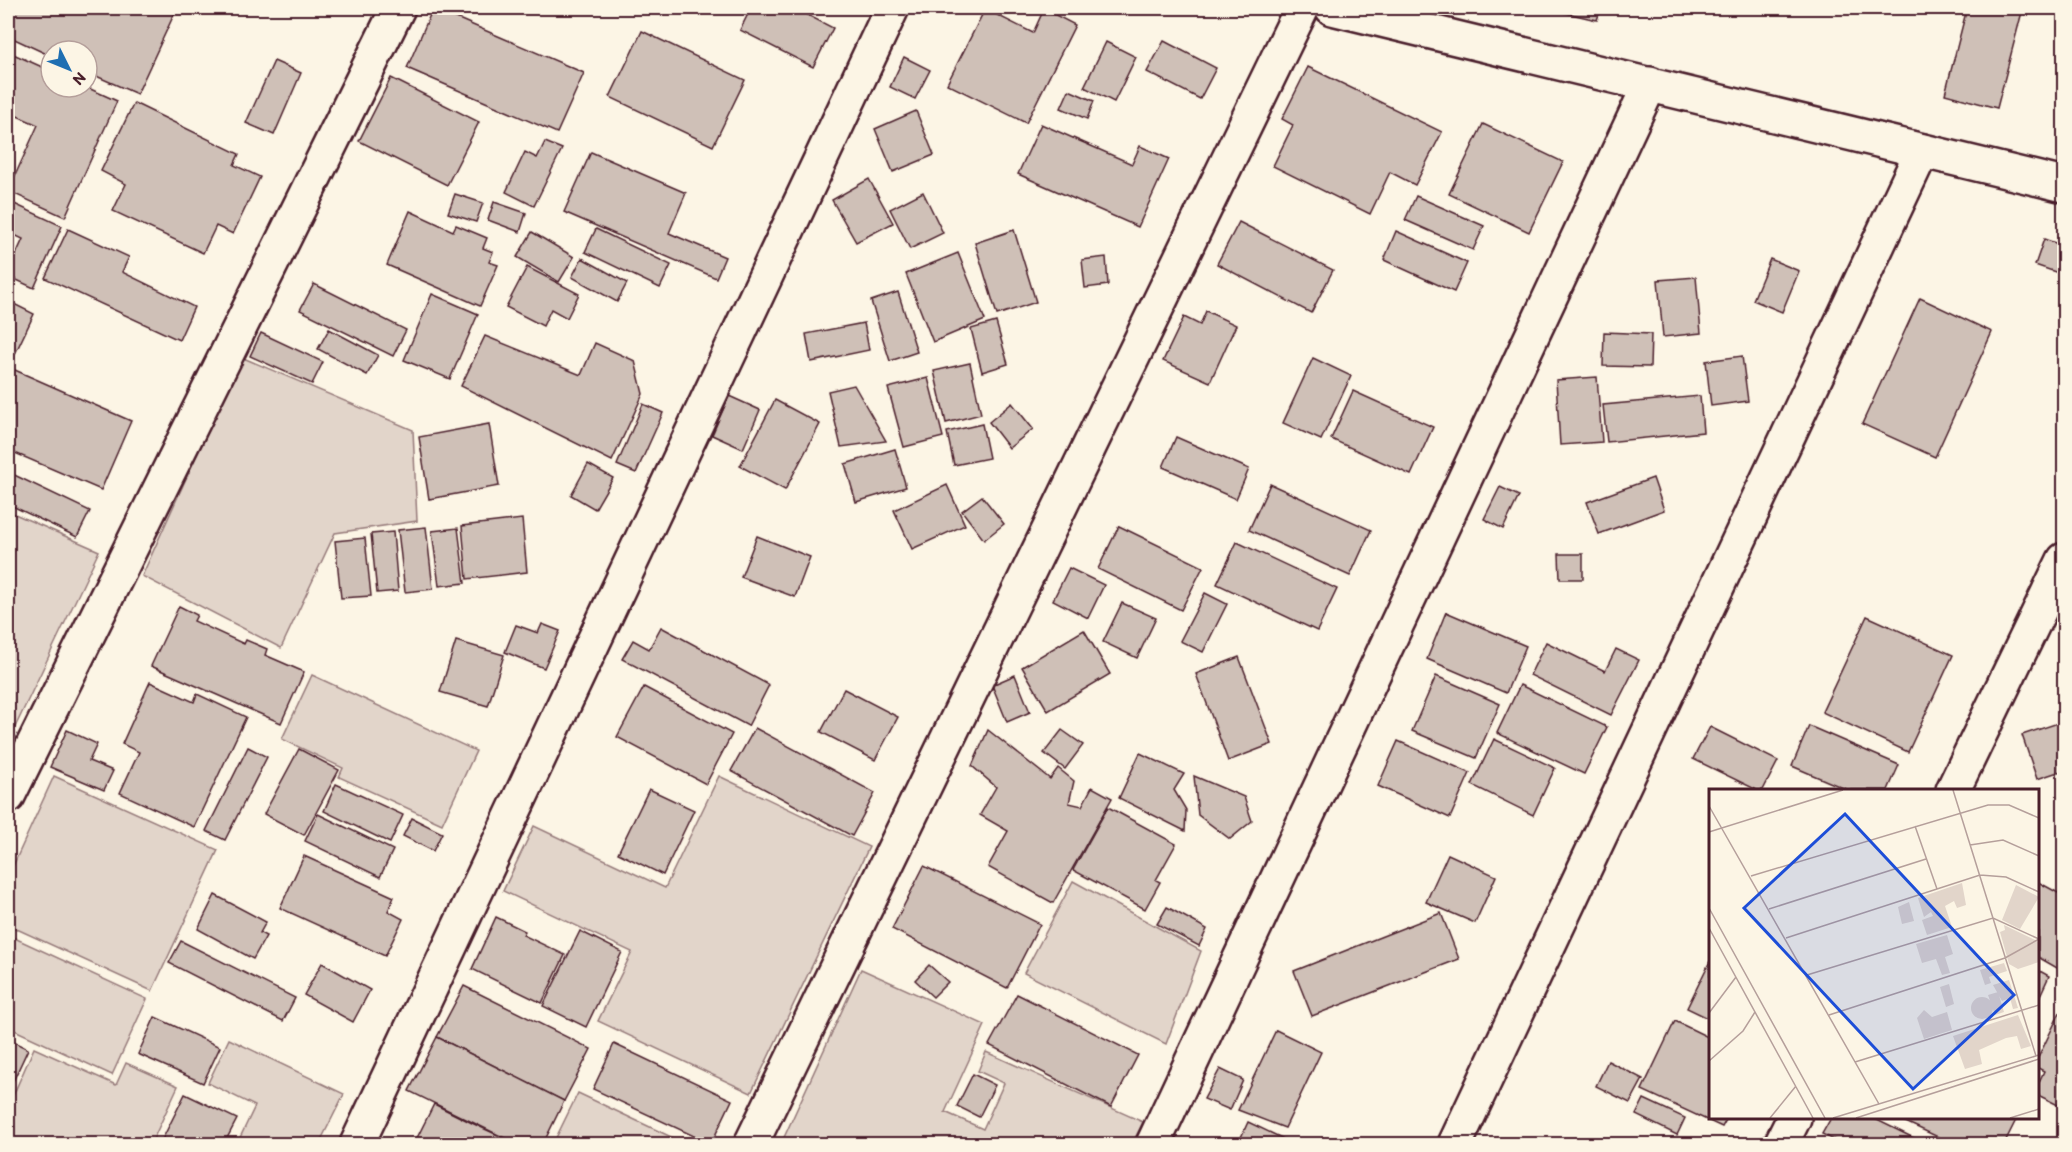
<svg xmlns="http://www.w3.org/2000/svg" width="2072" height="1152" viewBox="0 0 2072 1152" font-family="Itim,sans-serif">
  <style>
    .green { fill: #e2d5ca; stroke: #967a7a; stroke-width: 1.5 }
    .building { fill: #cfc0b7; stroke: #4a1f2b; stroke-width: 1.5 }
    .lines { fill: none; stroke-linecap: round; stroke-linejoin: round }
    .minor-casing { stroke: #4a1f2b; stroke-width: 38 }
    .minor { stroke: #fcf5e5; stroke-width: 33 }
    .inset-road { fill: none; stroke: #b59f9b; stroke-width: 1.5 }
    .view { fill: #1d4ed8; fill-opacity: 0.15; stroke: #1d4ed8; stroke-width: 3 }
    .inset-edge { fill: none; stroke: #4a1f2b; stroke-width: 3 }
  </style>
  <rect width="100%" height="100%" fill="#fcf5e5"/>
  <filter id="ink" filterUnits="userSpaceOnUse"><feTurbulence type="fractalNoise" baseFrequency=".0167" numOctaves="2"/><feDisplacementMap in="SourceGraphic" scale="12" xChannelSelector="R" yChannelSelector="G"/><feConvolveMatrix kernelMatrix="1 2 1 2 8 2 1 2 1" color-interpolation-filters="sRGB"/></filter>
  <g filter="url(#ink)">
    <g class="green">
      <polygon points="241,357 413,430 417,521 335,533 281,648 142,576"/>
      <polygon points="8,511 99,551 8,742"/>
      <polygon points="312,675 476,751 442,824 339,777 343,768 282,739"/>
      <polygon points="54,776 218,850 152,991 8,925 8,877"/>
      <polygon points="719,776 869,847 751,1093 598,1021 632,952 503,891 534,826 665,888"/>
      <polygon points="1073,881 1201,951 1166,1044 1024,973"/>
      <polygon points="8,935 147,999 112,1075 8,1027"/>
      <polygon points="861,969 985,1025 945,1112 983,1129 1004,1083 978,1071 986,1052 1143,1122 1132,1144 781,1144"/>
      <polygon points="229,1039 344,1094 319,1144 237,1144 255,1106 208,1083"/>
      <polygon points="34,1048 116,1085 126,1063 178,1086 151,1144 8,1144 8,1107"/>
      <polygon points="578,1093 686,1144 553,1144"/>
    </g>
    <g class="building">
      <polygon points="8,8 177,8 137,94 87,72 87,51 51,51 51,56 8,36"/>
      <polygon points="433,8 584,73 557,133 407,68"/>
      <polygon points="751,8 794,8 833,28 813,67 740,30"/>
      <polygon points="1545,8 1601,8 1597,20"/>
      <polygon points="1967,8 2023,8 1997,108 1945,94"/>
      <polygon points="985,9 1033,33 1044,9 1075,25 1026,123 947,84"/>
      <polygon points="642,31 745,80 713,146 610,97"/>
      <polygon points="1164,41 1216,68 1200,99 1147,72"/>
      <polygon points="1106,42 1136,57 1114,102 1084,87"/>
      <polygon points="11,53 51,71 51,87 86,87 117,101 65,217 8,191 38,125 8,112 8,60"/>
      <polygon points="904,57 930,70 915,99 890,87"/>
      <polygon points="274,61 301,73 274,135 246,123"/>
      <polygon points="1308,67 1442,132 1415,185 1390,172 1370,214 1273,166 1293,125 1282,119"/>
      <polygon points="391,78 479,122 447,185 359,141"/>
      <polygon points="1069,90 1094,101 1087,119 1061,108"/>
      <polygon points="134,103 239,154 234,165 260,177 233,234 216,226 203,253 113,211 126,184 101,171"/>
      <polygon points="916,111 934,155 893,172 875,129"/>
      <polygon points="1041,124 1132,164 1140,146 1169,159 1138,227 1018,174"/>
      <polygon points="1483,124 1563,162 1529,232 1449,194"/>
      <polygon points="545,142 562,149 534,206 506,192 525,152 537,158"/>
      <polygon points="591,152 686,193 669,233 725,257 716,278 564,212"/>
      <polygon points="869,179 893,223 856,242 832,200"/>
      <polygon points="923,192 943,233 910,249 890,209"/>
      <polygon points="455,194 483,203 476,222 448,213"/>
      <polygon points="1416,196 1484,226 1473,250 1405,220"/>
      <polygon points="8,201 62,226 34,288 8,276 8,272 23,239 8,232"/>
      <polygon points="494,202 526,213 520,232 488,220"/>
      <polygon points="410,211 453,231 456,225 487,238 483,248 493,252 489,262 498,265 480,306 387,265"/>
      <polygon points="1239,222 1333,270 1311,313 1217,264"/>
      <polygon points="68,229 129,257 122,272 194,307 179,340 45,278"/>
      <polygon points="596,229 671,265 660,288 585,252"/>
      <polygon points="1014,230 1036,302 997,315 975,243"/>
      <polygon points="1396,231 1467,263 1454,292 1384,260"/>
      <polygon points="532,232 574,257 559,282 517,257"/>
      <polygon points="2044,239 2064,246 2064,275 2035,265"/>
      <polygon points="958,253 985,320 933,342 906,274"/>
      <polygon points="1106,257 1108,285 1085,288 1082,260"/>
      <polygon points="582,258 627,283 617,302 572,277"/>
      <polygon points="1770,259 1799,271 1782,312 1753,300"/>
      <polygon points="527,267 579,294 567,318 551,309 543,326 506,307"/>
      <polygon points="1696,277 1701,333 1663,337 1658,280"/>
      <polygon points="314,284 406,330 393,356 300,310"/>
      <polygon points="898,292 917,352 890,361 871,301"/>
      <polygon points="432,294 478,314 450,379 404,360"/>
      <polygon points="1920,298 1992,332 1935,457 1862,424"/>
      <polygon points="8,301 34,314 13,358 8,356"/>
      <polygon points="1206,311 1236,325 1210,382 1163,361 1184,317 1200,325"/>
      <polygon points="996,322 1008,364 982,372 971,329"/>
      <polygon points="864,323 869,350 811,362 806,334"/>
      <polygon points="329,329 378,355 367,375 318,349"/>
      <polygon points="1604,332 1651,334 1650,367 1603,366"/>
      <polygon points="261,333 323,362 312,384 250,356"/>
      <polygon points="485,336 581,375 595,343 635,361 643,394 612,461 461,386"/>
      <polygon points="1742,356 1748,401 1711,406 1706,361"/>
      <polygon points="1313,358 1351,376 1321,440 1283,423"/>
      <polygon points="970,363 981,414 946,423 934,371"/>
      <polygon points="8,367 131,421 101,490 8,450"/>
      <polygon points="1597,377 1602,442 1560,445 1556,380"/>
      <polygon points="928,378 943,437 904,447 888,388"/>
      <polygon points="854,385 886,441 841,447 828,391"/>
      <polygon points="1353,391 1433,427 1411,475 1331,439"/>
      <polygon points="729,396 760,410 743,449 712,435"/>
      <polygon points="1700,396 1703,432 1607,442 1603,405"/>
      <polygon points="775,400 820,424 785,490 740,466"/>
      <polygon points="1012,403 1033,429 1009,448 989,422"/>
      <polygon points="643,404 663,413 636,473 617,465"/>
      <polygon points="489,424 499,486 429,499 419,437"/>
      <polygon points="982,424 989,458 954,465 947,432"/>
      <polygon points="1176,437 1249,469 1236,499 1163,467"/>
      <polygon points="895,449 906,487 856,502 845,464"/>
      <polygon points="588,464 613,478 595,509 571,495"/>
      <polygon points="8,472 90,511 77,537 8,504"/>
      <polygon points="1653,478 1664,510 1599,534 1587,502"/>
      <polygon points="1270,484 1371,530 1350,576 1249,530"/>
      <polygon points="947,485 965,525 912,549 894,510"/>
      <polygon points="1500,487 1519,496 1503,529 1484,519"/>
      <polygon points="982,496 1004,524 984,540 962,511"/>
      <polygon points="522,519 527,572 467,579 462,526"/>
      <polygon points="1119,526 1203,567 1181,610 1098,569"/>
      <polygon points="426,527 433,589 405,592 398,530"/>
      <polygon points="458,528 465,583 439,586 432,531"/>
      <polygon points="393,532 398,591 377,593 371,534"/>
      <polygon points="757,536 810,557 795,597 741,577"/>
      <polygon points="365,538 371,596 341,598 335,541"/>
      <polygon points="1237,542 1337,589 1317,631 1217,584"/>
      <polygon points="1559,554 1583,554 1583,579 1560,579"/>
      <polygon points="1069,568 1104,585 1088,618 1053,600"/>
      <polygon points="1205,593 1227,604 1203,652 1180,641"/>
      <polygon points="1122,603 1156,618 1137,658 1103,642"/>
      <polygon points="179,606 197,615 194,621 244,644 246,640 267,649 265,655 304,672 281,723 151,666"/>
      <polygon points="1446,612 1526,646 1506,693 1427,659"/>
      <polygon points="1867,616 1953,655 1908,752 1822,712"/>
      <polygon points="542,624 560,631 544,668 505,652 516,625 538,633"/>
      <polygon points="661,627 769,685 748,726 622,659 633,640 649,649"/>
      <polygon points="1084,630 1110,674 1048,711 1022,667"/>
      <polygon points="456,641 504,655 488,706 440,692"/>
      <polygon points="1546,642 1605,671 1616,649 1639,660 1611,715 1530,675"/>
      <polygon points="1239,657 1272,744 1228,761 1196,674"/>
      <polygon points="1015,675 1030,712 1007,722 992,685"/>
      <polygon points="1436,676 1500,704 1476,758 1412,731"/>
      <polygon points="150,682 194,702 197,694 246,717 194,827 120,793 139,752 122,744"/>
      <polygon points="1520,685 1607,727 1584,774 1497,733"/>
      <polygon points="644,687 732,734 706,784 617,737"/>
      <polygon points="844,689 898,717 875,760 821,732"/>
      <polygon points="2064,721 2064,770 2037,779 2022,735"/>
      <polygon points="1809,726 1899,765 1888,790 1848,790 1792,766"/>
      <polygon points="1710,727 1778,761 1763,790 1757,790 1693,759"/>
      <polygon points="755,728 875,793 852,836 731,771"/>
      <polygon points="67,730 97,744 89,761 113,771 104,790 50,767"/>
      <polygon points="988,730 1050,779 1058,768 1074,781 1069,803 1082,806 1092,787 1112,798 1053,903 988,867 1008,831 980,815 996,787 972,766"/>
      <polygon points="1062,730 1083,745 1065,769 1044,753"/>
      <polygon points="1494,739 1555,768 1533,815 1472,785"/>
      <polygon points="1398,741 1470,773 1450,818 1378,786"/>
      <polygon points="248,747 267,757 225,840 206,831"/>
      <polygon points="299,749 339,770 304,835 264,814"/>
      <polygon points="1140,753 1184,774 1174,790 1186,810 1185,831 1119,798"/>
      <polygon points="1194,776 1244,797 1252,821 1230,839 1198,815"/>
      <polygon points="336,784 403,815 390,843 324,811"/>
      <polygon points="649,789 694,810 663,875 618,853"/>
      <polygon points="1108,807 1176,844 1156,880 1160,882 1145,909 1073,870"/>
      <polygon points="318,814 393,850 380,877 305,841"/>
      <polygon points="412,818 442,833 433,851 403,836"/>
      <polygon points="1448,854 1496,876 1475,923 1426,902"/>
      <polygon points="304,856 394,897 388,911 403,919 385,956 280,908"/>
      <polygon points="924,866 1040,924 1007,988 892,929"/>
      <polygon points="2038,882 2064,896 2064,972 2038,957"/>
      <polygon points="215,895 266,922 260,933 266,936 253,959 198,929"/>
      <polygon points="1167,907 1207,929 1199,946 1157,924"/>
      <polygon points="1441,913 1459,959 1312,1016 1294,971"/>
      <polygon points="496,917 525,931 523,935 565,955 542,1003 472,969"/>
      <polygon points="580,931 622,952 586,1027 543,1006"/>
      <polygon points="181,941 295,998 283,1021 169,963"/>
      <polygon points="1710,961 1710,1019 1687,1008"/>
      <polygon points="322,963 370,990 353,1022 304,995"/>
      <polygon points="929,965 948,982 933,997 915,980"/>
      <polygon points="2038,970 2049,976 2038,1000"/>
      <polygon points="464,986 591,1049 564,1101 437,1037"/>
      <polygon points="1017,994 1138,1055 1111,1107 989,1045"/>
      <polygon points="2064,1004 2064,1108 2038,1095 2038,1084 2044,1071 2038,1068 2038,1058"/>
      <polygon points="155,1017 220,1047 203,1083 138,1054"/>
      <polygon points="1675,1021 1710,1038 1710,1118 1727,1118 1722,1127 1642,1090"/>
      <polygon points="1276,1030 1321,1052 1285,1128 1238,1110"/>
      <polygon points="437,1037 564,1101 543,1144 517,1144 409,1091"/>
      <polygon points="8,1039 28,1049 8,1092"/>
      <polygon points="614,1044 732,1100 711,1144 593,1089"/>
      <polygon points="1608,1061 1643,1079 1630,1103 1596,1086"/>
      <polygon points="1220,1069 1243,1080 1230,1110 1204,1099"/>
      <polygon points="973,1074 995,1085 979,1117 957,1106"/>
      <polygon points="185,1094 237,1119 224,1144 160,1144"/>
      <polygon points="1644,1099 1685,1118 1677,1135 1636,1115"/>
      <polygon points="434,1104 474,1124 517,1144 414,1144"/>
      <polygon points="1831,1118 1873,1118 1926,1144 1842,1144 1822,1134"/>
      <polygon points="1897,1118 2017,1118 2004,1144 1953,1144"/>
      <polygon points="1248,1122 1290,1142 1288,1144 1238,1144"/>
    </g>
    <g class="lines">
      <defs>
        <g id="minor">
          <polyline points="1332,8 2064,185"/>
          <polyline points="1953,790 2064,560"/>
          <polyline points="8,796 398,8"/>
          <polyline points="357,1144 892,8"/>
          <polyline points="751,1144 1302,8"/>
          <polyline points="1153,1144 1650,84"/>
          <polyline points="1455,1144 1922,151"/>
          <polyline points="1781,1144 1794,1118"/>
        </g>
      </defs>
      <use href="#minor" class="minor-casing"/>
      <use href="#minor" class="minor"/>
    </g>
  </g>
  <g transform="translate(1709 789)">
    <rect width="330" height="330" fill="#fcf5e5"/>
    <path d="M253,94L257,116L248,119L245,112L236,117L243,138L218,146L213,131L224,127L222,123L215,128L209,109ZM307,96L330,108L311,140L293,131ZM200,113L205,132L193,135L189,118ZM295,136L330,153V173L309,180L300,175L291,143L296,141ZM238,146L244,165L236,168L241,184L233,186L227,170L213,174L207,155ZM295,174L298,182L280,188L282,194L276,196L271,181ZM300,191L309,219L304,220L301,209L293,212L284,196ZM240,195L245,215L237,218L231,198ZM289,203L295,223L286,226L279,206ZM262 219a11 11 0 1 1 22 0a11 11 0 1 1-22 0ZM215,221L223,228L238,223L243,241L215,250L208,229ZM309,226L322,257L312,260L308,247L297,249L270,261L273,275L256,280L244,247Z" fill="#e2d5ca"/>
    <path class="inset-road" d="M244,1L327,267M0,17L170,315M206,37L228,100M0,43L134,1M261,56L294,51L330,67M42,87L279,16H300L330,29M0,119L116,329M60,120L217,70M0,139L104,329M77,149L271,86L297,88L330,103M98,186L284,129L330,150M0,224L27,188M120,226L296,169L330,150M0,272L34,242L46,223M146,273L330,216M61,329L87,297M124,329L330,266M147,329L330,270M301,329L330,320"/>
    <path class="view" d="M136,25L305,206L204,300L35,119Z"/>
    <rect width="330" height="330" class="inset-edge"/>
  </g>
  <rect width="2072" height="1152" fill="none" stroke="#fcf5e5" stroke-width="30"/>
  <rect x="15" y="15" width="2042" height="1122" fill="none" stroke="#4a1f2b" stroke-width="2" filter="url(#ink)"/>
  <g transform="translate(69 69) rotate(133)"><circle r="28" fill="#fcf5e5" stroke="#b59f9b" stroke-width="1.5"/>
  <path d="M0-4.5L10 22L0 15L-10 22Z" fill="#1f6fb2"/>
  <text y="-9" font-size="16" font-weight="bold" text-anchor="middle" fill="#4a1f2b">N</text>
  </g>
</svg>
